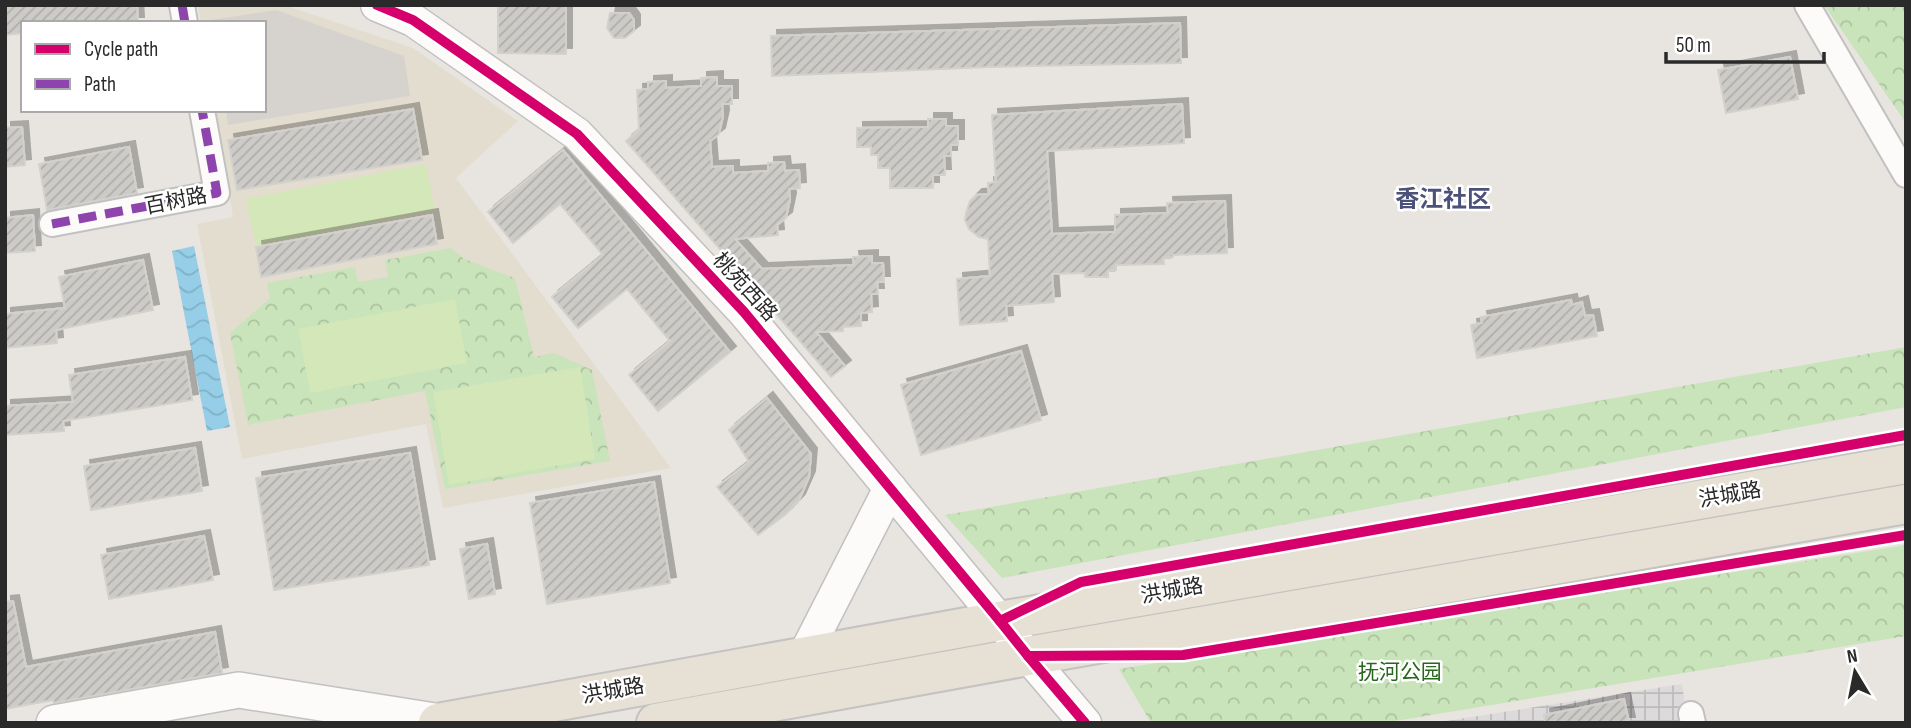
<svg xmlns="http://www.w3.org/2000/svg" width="1911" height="728" viewBox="0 0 1911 728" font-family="'Sofia Sans Condensed','Noto Sans SC',sans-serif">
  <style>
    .industrial { fill: url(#industrial-grid) }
    .education { fill: #e3ddcf }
    .park { fill: url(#park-crowns) }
    .pitch { fill: #d3e7b8 }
    .plaza { fill: #d6d3ce }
    .water { fill: url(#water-waves) }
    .building { fill: url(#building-hatch); stroke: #d3d1cc; stroke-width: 2; filter: url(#shadow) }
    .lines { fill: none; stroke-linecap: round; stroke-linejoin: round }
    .minor-casing { stroke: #c2c1c1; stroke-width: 28 }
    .tertiary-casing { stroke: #c2c1c1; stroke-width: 35 }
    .secondary-casing { stroke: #c2c1c1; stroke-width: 38 }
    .trunk-casing { stroke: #c4c3c1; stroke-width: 42 }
    .minor { stroke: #fcfbfa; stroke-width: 24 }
    .tertiary { stroke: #fcfbfa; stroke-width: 32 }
    .secondary { stroke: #fcfbfa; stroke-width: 35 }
    .trunk { stroke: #e7e0d4; stroke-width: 38 }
    .quiet { stroke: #8e44ad; stroke-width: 9; stroke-dasharray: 18 9; stroke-linecap: butt }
    .cycleway-casing { stroke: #fff; stroke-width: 15 }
    .cycleway { stroke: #d6006c; stroke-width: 10 }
    .labels { text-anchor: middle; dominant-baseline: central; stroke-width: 5; stroke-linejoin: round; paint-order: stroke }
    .street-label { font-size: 21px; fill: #2a2a2a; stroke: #fff }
    .park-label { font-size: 21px; fill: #27661c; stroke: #fff }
    .quarter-label { font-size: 24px; font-weight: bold; fill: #4c517a; stroke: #fff }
  </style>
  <defs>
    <pattern id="industrial-grid" width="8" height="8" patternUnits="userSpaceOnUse" patternTransform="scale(1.75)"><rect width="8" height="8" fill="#dddadc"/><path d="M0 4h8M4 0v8" fill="none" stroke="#bebbbd"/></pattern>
    <pattern id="park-crowns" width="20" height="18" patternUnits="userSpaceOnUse" patternTransform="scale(1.75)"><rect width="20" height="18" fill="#c9e3ba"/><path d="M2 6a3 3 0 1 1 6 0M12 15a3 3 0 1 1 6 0" fill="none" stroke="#adc3a0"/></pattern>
    <pattern id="water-waves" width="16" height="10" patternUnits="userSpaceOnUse" patternTransform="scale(1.75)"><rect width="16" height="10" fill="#96cee8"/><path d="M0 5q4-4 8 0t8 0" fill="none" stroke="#81b1c7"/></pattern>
    <pattern id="building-hatch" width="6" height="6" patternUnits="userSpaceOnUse" patternTransform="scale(1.75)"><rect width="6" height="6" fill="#cdcbc7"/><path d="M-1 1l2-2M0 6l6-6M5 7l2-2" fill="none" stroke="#b0aeab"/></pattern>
    <filter id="shadow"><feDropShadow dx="6" dy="-6" stdDeviation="0" flood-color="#0004"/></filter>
  </defs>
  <rect width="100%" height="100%" fill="#e8e5e0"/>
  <polygon class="industrial" points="1682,684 1688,723 1433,723"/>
  <polygon class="education" points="198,5 284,5 413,48 518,121 456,178 671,468 443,508 426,424 242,459 197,224 233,217 216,110 264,110 264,23 201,23"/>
  <g class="park">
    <polygon points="1824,5 1902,5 1906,11 1906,123"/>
    <polygon points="451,248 464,259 515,278 534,357 554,353 592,370 610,461 445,489 425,391 248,425 230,333 270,298 267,283 355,267 358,282 388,277 385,260"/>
    <polygon points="1906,347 1906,407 1002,578 945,515"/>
    <polygon points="1906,545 1906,636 1383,723 1151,723 1119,669"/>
  </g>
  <g class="pitch">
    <polygon points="426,164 435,210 256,245 246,199"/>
    <polygon points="455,299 467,363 310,393 298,329"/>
    <polygon points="580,367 595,459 449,485 433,392"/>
  </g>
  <polygon class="plaza" points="276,10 404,56 410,96 228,125 226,110 264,110 264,23 212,23 211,20"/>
  <polygon class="water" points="194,246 230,427 207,431 172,251"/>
  <g class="building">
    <polygon points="5,5 137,5 138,23 23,23 23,33 5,35"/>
    <polygon points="498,5 566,5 566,54 498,53"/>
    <polygon points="610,13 629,13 634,20 634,31 625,38 614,38 607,28"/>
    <polygon points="1180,23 1181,63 991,67 772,76 771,36"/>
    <polygon points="1790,57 1798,99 1726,113 1718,70"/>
    <polygon points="717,77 717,86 732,86 732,104 722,104 723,116 719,134 710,141 712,167 733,166 733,173 768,171 768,163 784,162 785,171 799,170 800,188 789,189 790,199 786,218 777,225 778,235 735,239 762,269 854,265 853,257 872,256 872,263 883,263 884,282 877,282 878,294 871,294 872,312 861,313 861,326 843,327 843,331 816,332 845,366 831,377 626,141 639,130 637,90 648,89 648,82 666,81 666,88 701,86 701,78"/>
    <polygon points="1182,104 1184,143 1047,151 1052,234 1115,232 1115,215 1168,213 1167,203 1225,201 1227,253 1173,255 1173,257 1163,258 1164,264 1116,265 1116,270 1108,271 1108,277 1085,277 1085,273 1052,274 1054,302 1006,306 1007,321 960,325 957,279 990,276 988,239 979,237 969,229 965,220 966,213 970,201 976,195 989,194 988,183 996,182 992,115"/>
    <polygon points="413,109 422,160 237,190 228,140"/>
    <polygon points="928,119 946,119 946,126 958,126 958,145 951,145 951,156 944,156 945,175 933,175 933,188 890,188 890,168 878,168 878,155 871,155 871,147 857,147 857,128 928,127"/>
    <polygon points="22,127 25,165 5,167 5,128"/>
    <polygon points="129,147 137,193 47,210 39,164"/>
    <polygon points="563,150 730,352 658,411 629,375 670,341 627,289 578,328 552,297 603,255 560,204 513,243 488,212"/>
    <polygon points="33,215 35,251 5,253 5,218"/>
    <polygon points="432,215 437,244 261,277 256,247"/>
    <polygon points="143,260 153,310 56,330 57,343 5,348 5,314 65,308 59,277"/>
    <polygon points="1571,300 1572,305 1582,302 1585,316 1593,315 1597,336 1477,358 1471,325 1482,323 1481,317"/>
    <polygon points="1021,351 1041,420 921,455 901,385"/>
    <polygon points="185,357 192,400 63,421 64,431 5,435 5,406 73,402 69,375"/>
    <polygon points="767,398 811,454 809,477 799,500 786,514 758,535 717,487 749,462 729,430"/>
    <polygon points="195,448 202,491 91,510 84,466"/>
    <polygon points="410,453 429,565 274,590 256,478"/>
    <polygon points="654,482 670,583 547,604 530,503"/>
    <polygon points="204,536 213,580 109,599 101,555"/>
    <polygon points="487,544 495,594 469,599 460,549"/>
    <polygon points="13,601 26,667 215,632 222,673 54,703 53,700 5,709 5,602"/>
    <polygon points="1624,699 1629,723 1545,723 1544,715"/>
  </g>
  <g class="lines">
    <defs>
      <g id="minor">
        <polyline points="182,5 185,23"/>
        <polyline points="1807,5 1906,175"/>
        <polyline points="52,224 217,193 202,110"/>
        <polyline points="1691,714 1693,723"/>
      </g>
      <g id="tertiary">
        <polyline points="377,5 413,20 577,134 744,312 1000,621 1028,656 1085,723"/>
        <polyline points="804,656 890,488"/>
      </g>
      <polyline id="secondary" points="54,723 239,690 441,722"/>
      <g id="trunk">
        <polyline points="438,723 1000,621 1906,464"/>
        <polyline points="656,723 1028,656 1906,504"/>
      </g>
    </defs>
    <use href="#minor" class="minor-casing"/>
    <use href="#tertiary" class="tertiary-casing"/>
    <use href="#secondary" class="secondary-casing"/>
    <use href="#trunk" class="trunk-casing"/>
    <use href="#minor" class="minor"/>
    <use href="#tertiary" class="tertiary"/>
    <use href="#secondary" class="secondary"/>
    <use href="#trunk" class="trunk"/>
    <g class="quiet">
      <polyline points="182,5 185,23"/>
      <polyline points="52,224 217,193 202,110"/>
    </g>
    <defs>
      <g id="cycleway">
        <polyline points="377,5 413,20 577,134 744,312 1000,621 1028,656 1085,723"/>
        <polyline points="1000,621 1081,582 1906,435"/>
        <polyline points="1028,656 1183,655 1906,535"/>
      </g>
    </defs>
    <use href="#cycleway" class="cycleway-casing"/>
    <use href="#cycleway" class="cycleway"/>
  </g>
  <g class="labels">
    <g class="street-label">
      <text transform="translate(176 201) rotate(-11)">百树路</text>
      <text transform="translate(745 287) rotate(48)">桃苑西路</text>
      <text transform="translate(1730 495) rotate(-10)">洪城路</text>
      <text transform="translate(1172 591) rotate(-10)">洪城路</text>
      <text transform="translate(613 691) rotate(-10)">洪城路</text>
    </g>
    <g class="park-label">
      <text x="1400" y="672">抚河公园</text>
    </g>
    <g class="quarter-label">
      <text x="1443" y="199">香江社区</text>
    </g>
  </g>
  <rect width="1911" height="728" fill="none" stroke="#2a2a2a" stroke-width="14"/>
  <rect x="21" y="21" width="245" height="91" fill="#ffffff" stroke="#aaaaaa" stroke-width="2"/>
  <rect x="35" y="44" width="35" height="10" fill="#d6006c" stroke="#aaaaaa" stroke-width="2"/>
  <text x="84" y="56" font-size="21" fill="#2a2a2a">Cycle path</text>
  <rect x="35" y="79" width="35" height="10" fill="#8e44ad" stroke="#aaaaaa" stroke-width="2"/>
  <text x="84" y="91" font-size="21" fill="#2a2a2a">Path</text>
  <g transform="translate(1855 672) rotate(350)" stroke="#ffffff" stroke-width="5" paint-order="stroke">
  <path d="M0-5L12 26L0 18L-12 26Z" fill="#2a2a2a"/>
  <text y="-10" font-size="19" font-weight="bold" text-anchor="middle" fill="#2a2a2a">N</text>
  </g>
  <path d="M1666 52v10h158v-10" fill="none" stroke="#2a2a2a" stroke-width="3.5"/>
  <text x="1676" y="52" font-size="21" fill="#2a2a2a" stroke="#ffffff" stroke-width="5" paint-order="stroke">50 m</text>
</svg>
